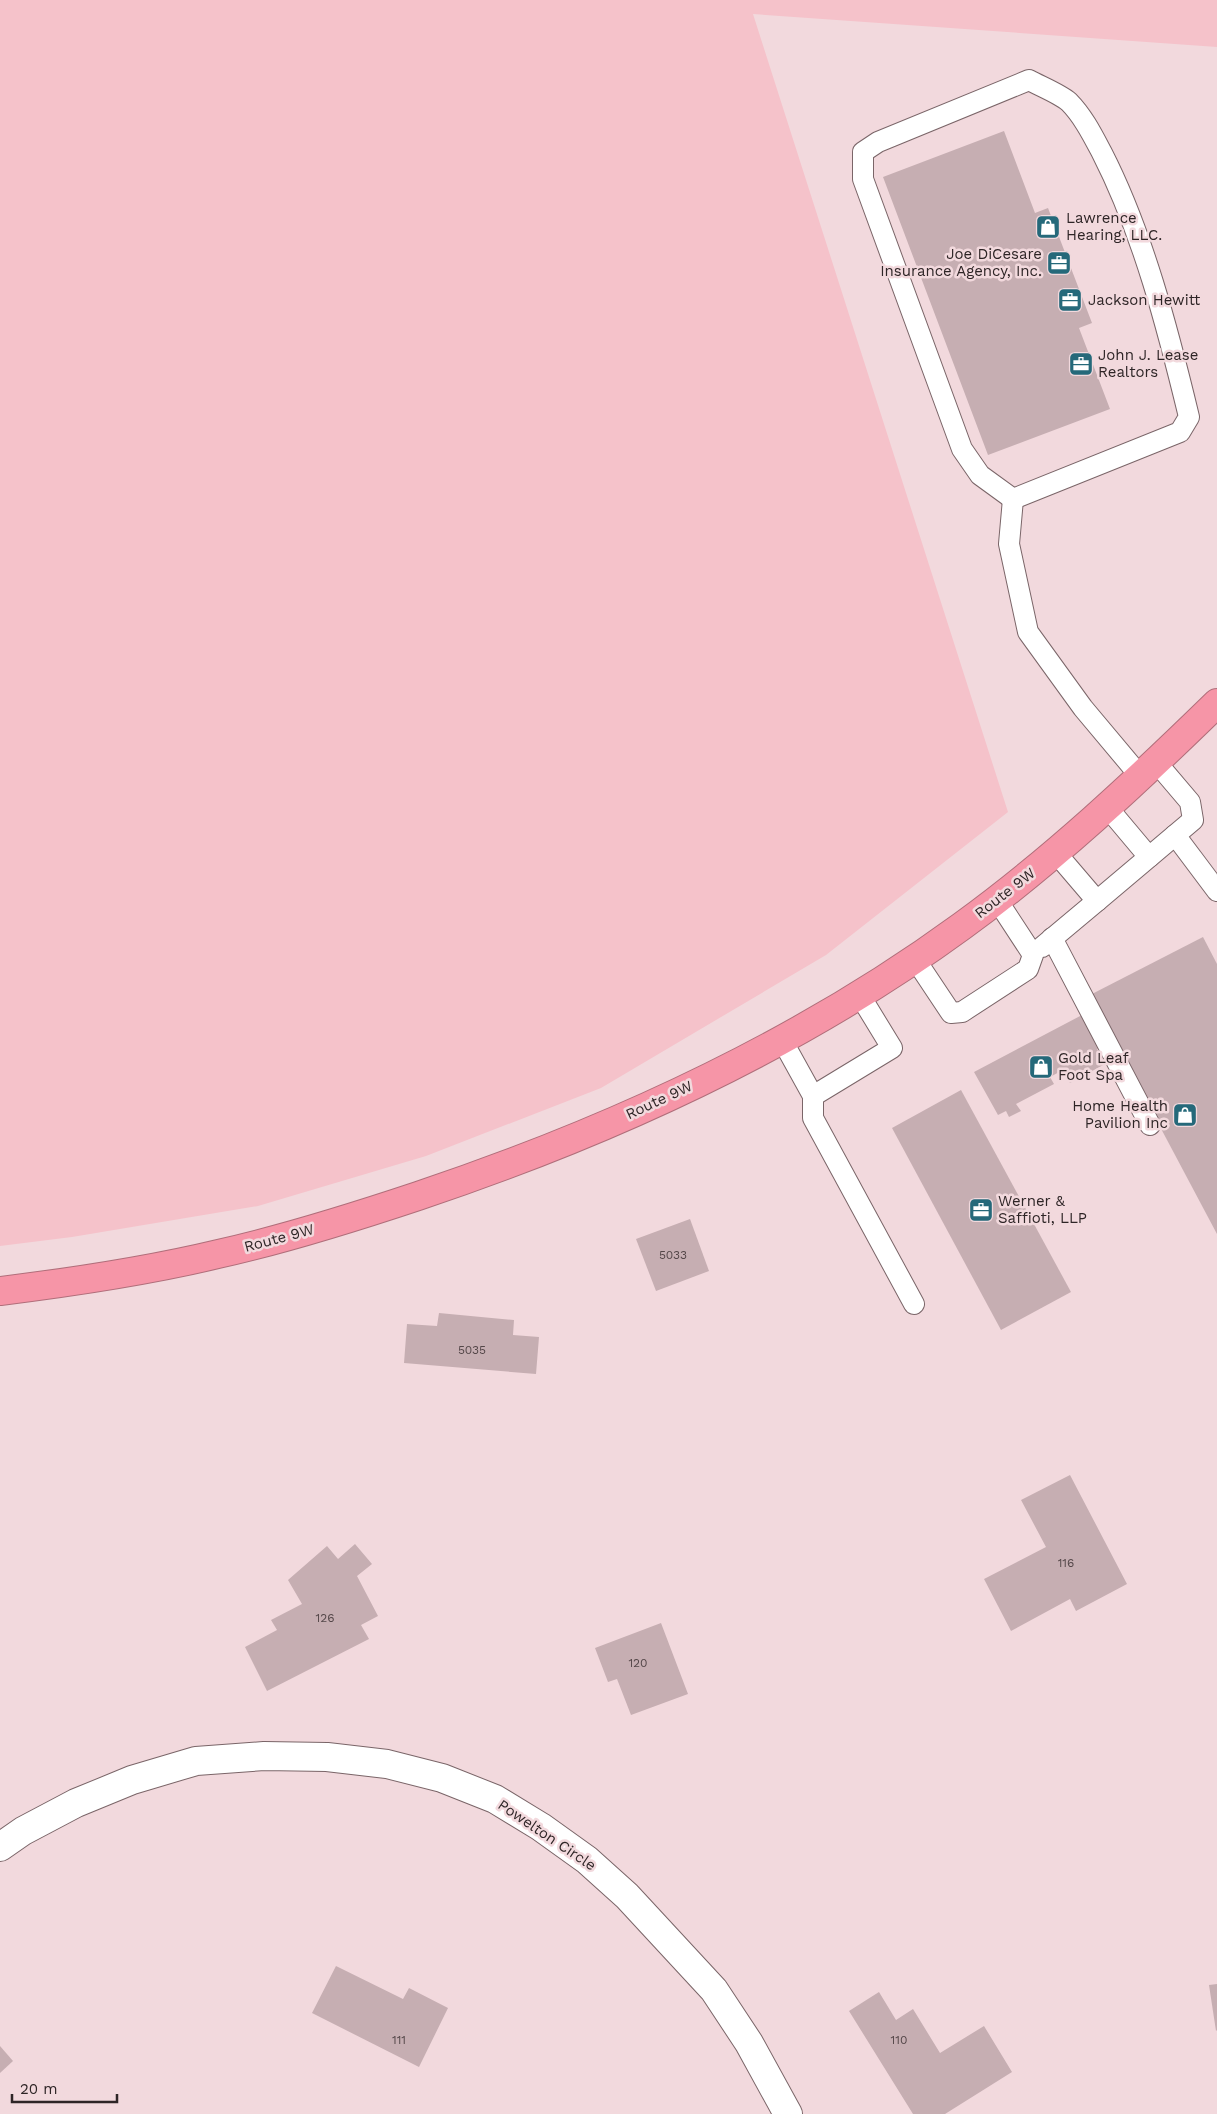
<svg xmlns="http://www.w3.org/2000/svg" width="1217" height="2114" viewBox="0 0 1217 2114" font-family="'Work Sans',sans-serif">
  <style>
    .green { fill: #f5c2ca }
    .building { fill: #c6aeb2 }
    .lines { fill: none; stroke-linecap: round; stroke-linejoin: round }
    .lane-casing { stroke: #7a6568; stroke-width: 22 }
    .street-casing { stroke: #7a6568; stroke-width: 30 }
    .highway-casing { stroke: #b06e7a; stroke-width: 30 }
    .lane { stroke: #fff; stroke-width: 20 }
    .street { stroke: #fff; stroke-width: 28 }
    .highway { stroke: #f695a7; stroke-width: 28 }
    .labels { text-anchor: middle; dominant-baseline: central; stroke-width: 5; stroke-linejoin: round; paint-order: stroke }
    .number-label { font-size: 12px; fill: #544749 }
    .poi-label { font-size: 15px; fill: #2e2526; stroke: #f2d9dd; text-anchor: start }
    .street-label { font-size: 15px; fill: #2e2526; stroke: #f2d9dd }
  </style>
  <rect width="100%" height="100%" fill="#f2d9dd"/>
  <polygon class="green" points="0,0 1217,0 1217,47 753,14 1008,812 826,955 601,1088 426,1156 258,1206 72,1237 0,1246"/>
  <g class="building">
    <polygon points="1004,131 1035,213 1048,208 1092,323 1079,328 1110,409 988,455 883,177"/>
    <polygon points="1203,937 1217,964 1217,1234 1090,995"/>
    <polygon points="1082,1015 1100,1048 1097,1049 1105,1064 1070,1083 1063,1070 1050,1077 1054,1084 1016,1104 1021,1111 1009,1117 1006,1111 998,1115 974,1072"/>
    <polygon points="961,1090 1071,1292 1001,1330 892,1128"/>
    <polygon points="690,1219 709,1271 656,1291 636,1239"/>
    <polygon points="439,1313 514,1320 513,1335 539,1337 536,1374 404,1363 407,1324 437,1326"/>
    <polygon points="1070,1475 1127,1584 1076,1611 1070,1599 1011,1631 984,1579 1046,1547 1021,1500"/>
    <polygon points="355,1544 372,1564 357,1576 378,1616 361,1625 369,1639 267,1691 245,1647 277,1630 271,1620 302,1604 288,1580 327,1546 338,1559"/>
    <polygon points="661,1623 688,1694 631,1715 617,1679 608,1682 595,1648"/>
    <polygon points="336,1966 403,1999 409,1988 448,2008 419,2067 312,2013"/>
    <polygon points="1217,1984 1217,2030 1216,2031 1209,1985"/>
    <polygon points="879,1992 896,2020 913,2009 940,2053 984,2026 1012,2072 945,2114 913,2114 849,2011"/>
    <polygon points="0,2046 13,2061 0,2073"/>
  </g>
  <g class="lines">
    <defs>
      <g id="lane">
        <path d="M1029,80C1040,86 1060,94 1069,102C1083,116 1093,136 1102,153C1143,233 1168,330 1189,417L1180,432L1013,499L980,475L962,449L863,179V152L878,142Z"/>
        <polyline points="1013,499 1009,544 1028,632 1083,708 1140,776"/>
        <polyline points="1107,807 1149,857"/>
        <polyline points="1175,835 1217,891"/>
        <polyline points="1056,853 1097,901 1193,820 1190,802 1156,762"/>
        <polyline points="1052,938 1150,1125"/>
        <polyline points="1042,947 1097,901"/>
        <polyline points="915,959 951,1013 962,1012 1028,969 1033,955 997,900"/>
        <polyline points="782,1040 813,1096 813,1118 914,1304"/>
        <polyline points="813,1096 892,1048 859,994"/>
      </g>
      <polyline id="street" points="0,1847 23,1831 76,1803 132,1780 196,1761 264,1756 327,1757 387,1764 442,1778 495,1799 541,1827 587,1860 627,1896 714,1990 749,2043 788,2114"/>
      <path id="highway" d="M0,1291C73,1282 147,1271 218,1254C286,1239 352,1218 418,1196C609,1132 798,1046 962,926C1053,860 1136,782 1217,703"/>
    </defs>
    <use href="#lane" class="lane-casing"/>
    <use href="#street" class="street-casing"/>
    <use href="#highway" class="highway-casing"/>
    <use href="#lane" class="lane"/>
    <use href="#street" class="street"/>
    <use href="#highway" class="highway"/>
  </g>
  <defs>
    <symbol id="shop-square" viewBox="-11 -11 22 22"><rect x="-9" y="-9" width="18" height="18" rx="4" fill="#25697a" stroke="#f2d9dd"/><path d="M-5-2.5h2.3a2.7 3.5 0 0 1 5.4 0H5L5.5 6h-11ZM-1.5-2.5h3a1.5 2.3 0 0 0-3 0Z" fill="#fff"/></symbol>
    <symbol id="office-square" viewBox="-11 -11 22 22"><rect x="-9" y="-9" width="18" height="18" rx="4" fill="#25697a" stroke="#f2d9dd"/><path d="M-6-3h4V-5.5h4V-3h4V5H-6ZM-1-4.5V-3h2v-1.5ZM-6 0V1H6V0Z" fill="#fff"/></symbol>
  </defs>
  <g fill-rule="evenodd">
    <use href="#shop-square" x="1034" y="213" width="28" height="28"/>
    <use href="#office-square" x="1045" y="249" width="28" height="28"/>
    <use href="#office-square" x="1056" y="286" width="28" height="28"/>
    <use href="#office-square" x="1067" y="350" width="28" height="28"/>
    <use href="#shop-square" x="1027" y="1053" width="28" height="28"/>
    <use href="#shop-square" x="1171" y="1101" width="28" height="28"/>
    <use href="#office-square" x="967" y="1196" width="28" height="28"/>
  </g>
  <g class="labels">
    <g class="number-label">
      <text x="673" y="1255">5033</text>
      <text x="472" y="1350">5035</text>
      <text x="1066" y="1563">116</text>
      <text x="325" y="1618">126</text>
      <text x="638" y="1663">120</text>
      <text x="399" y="2040">111</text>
      <text x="899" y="2040">110</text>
    </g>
    <g class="poi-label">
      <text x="1066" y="218">Lawrence<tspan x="1066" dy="17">Hearing, LLC.</tspan></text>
      <text x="1042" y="254" text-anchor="end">Joe DiCesare<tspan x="1042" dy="17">Insurance Agency, Inc.</tspan></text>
      <text x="1088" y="300">Jackson Hewitt</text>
      <text x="1098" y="355">John J. Lease<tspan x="1098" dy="17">Realtors</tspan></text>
      <text x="1058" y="1058">Gold Leaf<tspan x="1058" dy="17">Foot Spa</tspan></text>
      <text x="1168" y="1106" text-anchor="end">Home Health<tspan x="1168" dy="17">Pavilion Inc</tspan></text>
      <text x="998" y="1201">Werner &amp;<tspan x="998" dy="17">Saffioti, LLP</tspan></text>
    </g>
    <g class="street-label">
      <text transform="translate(1005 893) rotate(-38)">Route 9W</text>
      <text transform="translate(659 1100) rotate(-25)">Route 9W</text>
      <text transform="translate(279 1238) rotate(-15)">Route 9W</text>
      <text transform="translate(547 1835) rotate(34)">Powelton Circle</text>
    </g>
  </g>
  <path d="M12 2094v8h105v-8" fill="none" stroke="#2e2526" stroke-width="2.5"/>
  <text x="20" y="2094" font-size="15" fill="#2e2526" stroke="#f2d9dd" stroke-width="4" paint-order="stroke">20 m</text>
</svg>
